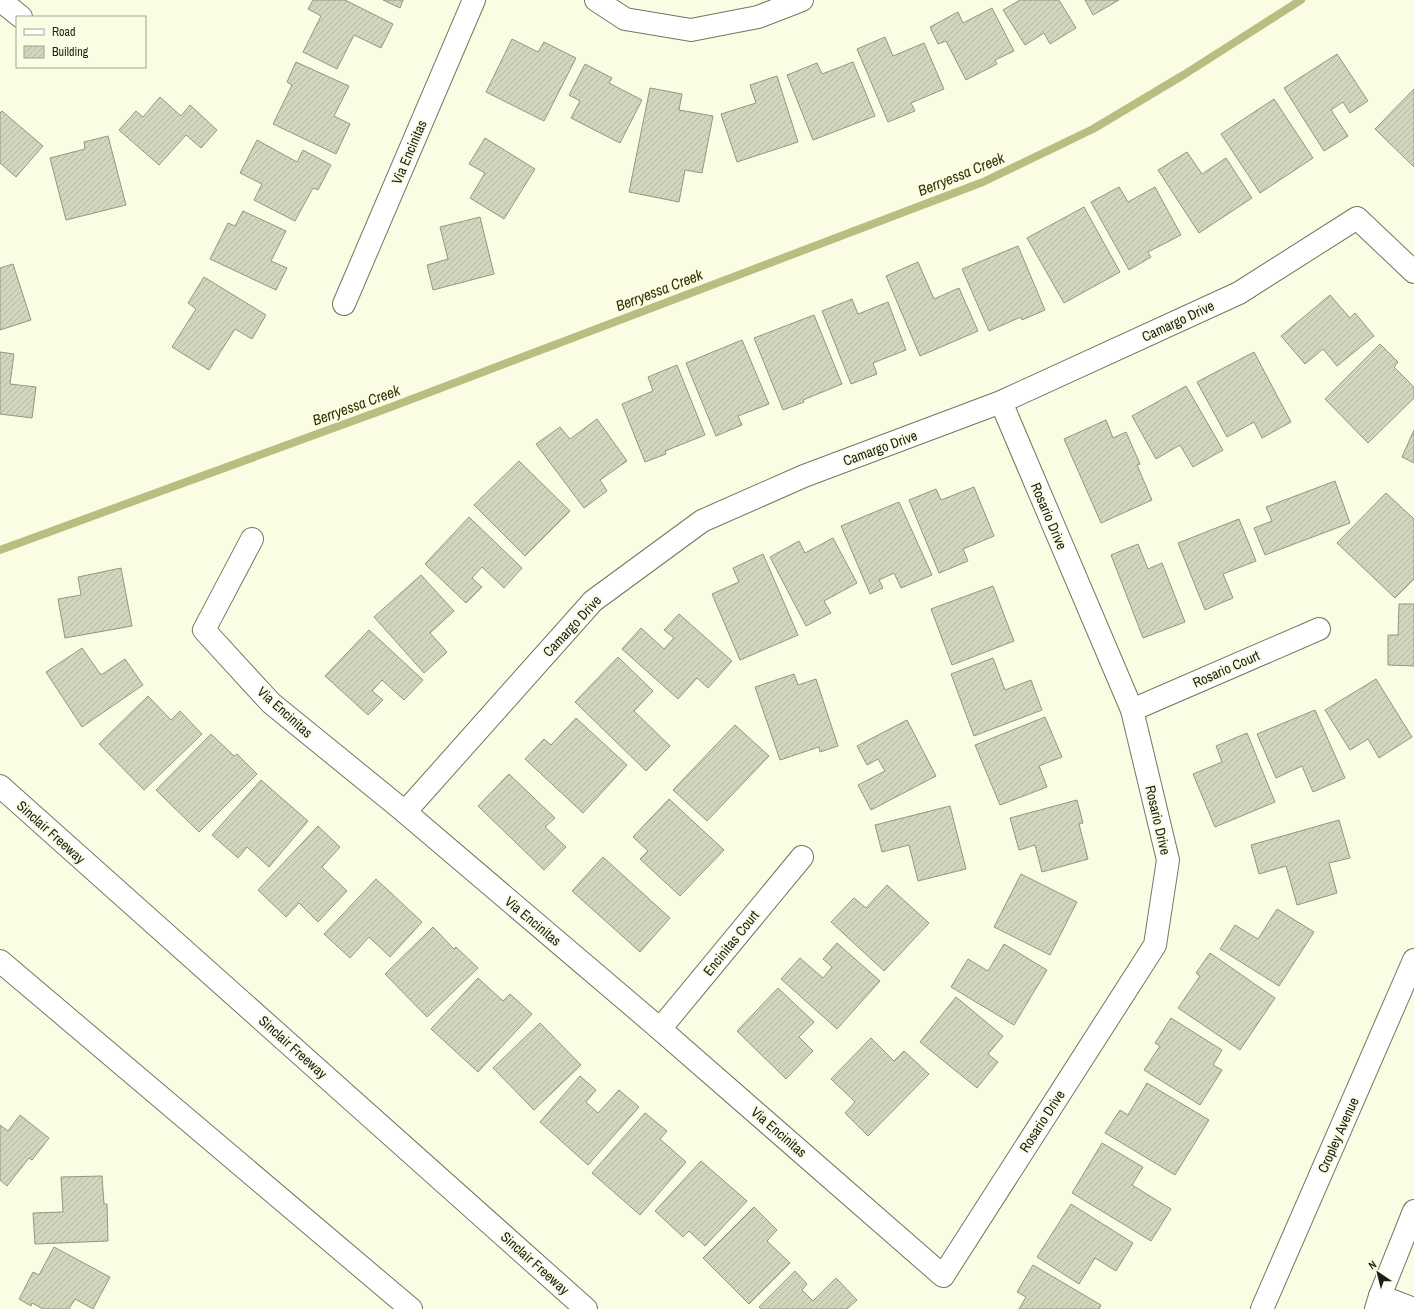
<svg xmlns="http://www.w3.org/2000/svg" width="1414" height="1309" viewBox="0 0 1414 1309" font-family="'Archivo Narrow',sans-serif">
  <style>
    .lines { fill: none; stroke-linecap: round; stroke-linejoin: round }
    .stream { stroke: #b8be80; stroke-width: 8 }
    .building { fill: url(#building-hatch); stroke: #949680 }
    .minor-casing { stroke: #747660; stroke-width: 24 }
    .secondary-casing { stroke: #747660; stroke-width: 24 }
    .motorway-casing { stroke: #747660; stroke-width: 24 }
    .minor { stroke: #fff; stroke-width: 22 }
    .secondary { stroke: #fff; stroke-width: 22 }
    .motorway { stroke: #fff; stroke-width: 22 }
    .labels { text-anchor: middle; dominant-baseline: central; stroke-width: 4; stroke-linejoin: round; paint-order: stroke }
    .street-label { font-size: 14px; fill: #1d1e15; stroke: #fafde4 }
    .water-label { font-size: 15px; font-style: italic; fill: #323402; stroke: #fafde4 }
  </style>
  <defs>
    <pattern id="building-hatch" width="6" height="6" patternUnits="userSpaceOnUse"><rect width="6" height="6" fill="#d3d6be"/><path d="M-1 1l2-2M0 6l6-6M5 7l2-2" fill="none" stroke="#b5b7a2"/></pattern>
  </defs>
  <rect width="100%" height="100%" fill="#fafde4"/>
  <g class="lines">
    <polyline class="stream" points="0,550 391,407 983,182 1093,129 1185,74 1301,0"/>
  </g>
  <g class="building">
    <polygon points="313,0 345,0 393,24 381,48 354,35 337,69 303,52 321,16 308,9"/>
    <polygon points="383,0 403,0 400,8"/>
    <polygon points="1020,0 1059,0 1076,28 1050,44 1044,33 1025,45 1003,10"/>
    <polygon points="1085,0 1119,0 1093,15"/>
    <polygon points="992,8 1014,51 995,60 997,64 966,80 946,41 938,44 930,27 958,12 963,23"/>
    <polygon points="885,37 893,56 924,43 944,89 911,103 915,111 888,122 857,49"/>
    <polygon points="512,39 538,52 544,42 576,58 544,121 486,92"/>
    <polygon points="1337,54 1368,101 1350,113 1343,102 1331,110 1348,136 1324,151 1284,88"/>
    <polygon points="296,62 349,86 334,116 350,124 336,154 273,124 292,85 287,82"/>
    <polygon points="853,62 875,116 813,140 787,75 817,63 822,74"/>
    <polygon points="585,64 612,78 609,83 642,100 620,143 571,118 580,101 569,95"/>
    <polygon points="777,76 798,142 737,162 721,114 756,103 750,85"/>
    <polygon points="650,88 682,94 679,110 713,116 702,173 685,170 679,202 629,192"/>
    <polygon points="1414,89 1414,167 1375,129"/>
    <polygon points="160,97 181,116 190,105 217,130 201,148 186,135 159,165 119,130 136,111 143,117"/>
    <polygon points="1274,99 1313,158 1260,193 1221,134"/>
    <polygon points="2,111 43,146 16,177 0,163 0,113"/>
    <polygon points="108,136 126,205 66,220 50,158 85,149 84,142"/>
    <polygon points="485,138 535,169 504,219 470,198 485,173 469,164"/>
    <polygon points="257,140 297,162 303,150 331,165 318,190 313,188 295,221 254,200 262,184 240,173"/>
    <polygon points="1187,152 1202,174 1226,158 1252,198 1199,233 1158,170"/>
    <polygon points="1119,187 1128,202 1155,187 1181,235 1148,252 1151,257 1129,270 1091,202"/>
    <polygon points="1084,207 1120,272 1064,303 1027,238"/>
    <polygon points="243,211 286,231 271,261 287,268 276,290 210,259 228,223 235,226"/>
    <polygon points="480,217 494,274 433,290 427,265 448,259 440,227"/>
    <polygon points="1018,246 1045,310 1022,320 1021,317 989,331 962,269"/>
    <polygon points="918,262 934,299 959,288 978,331 920,356 886,276"/>
    <polygon points="13,264 31,320 0,330 0,268"/>
    <polygon points="204,277 266,315 252,339 235,329 209,370 172,347 196,309 188,303"/>
    <polygon points="1330,295 1350,318 1355,313 1374,336 1337,366 1323,349 1305,364 1281,336"/>
    <polygon points="852,299 858,314 888,302 906,350 873,363 877,374 851,384 822,311"/>
    <polygon points="814,315 842,384 803,400 804,402 783,410 754,338"/>
    <polygon points="742,340 769,404 738,416 742,425 716,436 686,363"/>
    <polygon points="1380,344 1398,362 1394,367 1414,387 1414,398 1368,443 1325,399"/>
    <polygon points="0,352 14,354 10,384 36,387 32,418 0,414"/>
    <polygon points="1254,352 1291,422 1262,438 1254,422 1227,437 1197,382"/>
    <polygon points="677,365 705,435 665,451 666,454 645,462 622,404 653,391 648,377"/>
    <polygon points="1186,386 1223,450 1193,467 1180,445 1156,459 1132,416"/>
    <polygon points="597,419 627,461 600,480 607,491 584,508 536,444 560,427 570,439"/>
    <polygon points="1106,420 1113,438 1126,432 1140,464 1137,465 1152,500 1101,523 1064,439"/>
    <polygon points="1414,430 1414,463 1402,457"/>
    <polygon points="519,461 570,511 525,556 474,505"/>
    <polygon points="1335,481 1350,523 1265,555 1254,528 1272,521 1266,507"/>
    <polygon points="974,487 994,536 963,549 968,561 939,573 909,500 936,489 941,500"/>
    <polygon points="1386,493 1414,519 1414,579 1395,598 1337,543"/>
    <polygon points="899,502 932,575 901,588 894,573 879,580 883,588 870,594 841,526"/>
    <polygon points="469,517 522,568 504,588 482,567 472,578 482,587 466,603 425,564"/>
    <polygon points="1239,519 1256,561 1223,574 1233,598 1205,610 1178,543"/>
    <polygon points="833,538 857,583 824,601 831,613 806,626 770,557 799,541 805,553"/>
    <polygon points="1138,544 1148,569 1162,563 1185,622 1143,638 1111,555"/>
    <polygon points="763,554 798,635 740,660 712,594 739,582 733,568"/>
    <polygon points="121,568 132,626 65,638 58,599 81,595 78,577"/>
    <polygon points="421,575 454,611 430,633 447,652 424,673 374,617"/>
    <polygon points="993,586 1014,641 952,665 931,609"/>
    <polygon points="1399,604 1414,604 1414,666 1388,665 1388,635 1398,635"/>
    <polygon points="679,614 732,661 708,688 697,678 678,699 622,649 641,628 664,649 674,638 664,630"/>
    <polygon points="369,630 423,680 404,700 382,680 372,691 383,700 368,715 325,676"/>
    <polygon points="82,648 101,675 125,659 143,685 82,727 46,672"/>
    <polygon points="618,657 653,691 634,711 670,746 646,771 575,702"/>
    <polygon points="993,658 1005,690 1031,680 1042,710 974,736 951,674"/>
    <polygon points="794,674 798,685 816,679 838,746 820,752 819,747 780,760 755,687"/>
    <polygon points="1376,679 1412,737 1379,758 1368,739 1350,750 1325,710"/>
    <polygon points="148,696 171,720 180,711 202,734 144,790 99,744"/>
    <polygon points="1315,710 1345,778 1313,792 1302,766 1276,778 1257,734"/>
    <polygon points="1045,717 1062,757 1039,766 1047,787 1000,805 975,745"/>
    <polygon points="576,718 627,765 583,813 525,759 544,739 551,745"/>
    <polygon points="907,720 936,776 871,810 858,785 885,771 878,759 867,765 857,746"/>
    <polygon points="735,725 769,756 707,821 673,790"/>
    <polygon points="1247,733 1275,802 1215,827 1193,774 1222,762 1216,746"/>
    <polygon points="211,734 234,756 237,754 257,774 199,832 156,790"/>
    <polygon points="509,774 555,818 545,827 566,847 544,870 478,806"/>
    <polygon points="261,780 308,821 269,867 247,847 238,858 212,835"/>
    <polygon points="669,799 724,850 680,896 640,859 648,851 633,837"/>
    <polygon points="1077,800 1083,823 1079,824 1088,859 1042,872 1035,845 1019,850 1010,818"/>
    <polygon points="950,806 966,869 918,881 909,845 882,852 875,825"/>
    <polygon points="1339,820 1350,858 1329,863 1337,893 1297,905 1286,866 1259,874 1251,845"/>
    <polygon points="318,826 340,847 322,867 347,891 318,922 299,903 286,917 258,890"/>
    <polygon points="603,857 670,918 640,952 572,891"/>
    <polygon points="1021,874 1077,902 1050,955 994,927"/>
    <polygon points="376,879 422,922 390,957 369,937 350,958 324,934"/>
    <polygon points="887,885 929,923 884,971 831,922 854,898 866,908"/>
    <polygon points="1277,909 1314,932 1279,986 1220,949 1235,925 1258,939"/>
    <polygon points="433,927 454,949 456,947 478,968 427,1017 385,974"/>
    <polygon points="837,943 880,981 837,1029 781,979 800,958 823,978 832,967 823,959"/>
    <polygon points="1004,944 1047,970 1014,1025 951,987 968,959 988,971"/>
    <polygon points="1210,953 1275,998 1240,1050 1178,1008 1200,976 1196,973"/>
    <polygon points="478,978 503,1001 510,994 532,1014 478,1072 431,1029"/>
    <polygon points="778,988 814,1022 799,1037 813,1051 786,1079 737,1031"/>
    <polygon points="956,997 1003,1036 988,1054 998,1062 977,1088 920,1042"/>
    <polygon points="1171,1018 1222,1050 1213,1065 1222,1070 1200,1105 1144,1070 1160,1046 1155,1043"/>
    <polygon points="540,1023 581,1065 534,1110 493,1068"/>
    <polygon points="871,1038 894,1061 904,1051 929,1074 868,1136 845,1113 855,1102 831,1079"/>
    <polygon points="580,1076 596,1090 586,1102 598,1113 619,1090 639,1107 588,1165 540,1122"/>
    <polygon points="1147,1083 1209,1120 1175,1175 1105,1133 1120,1110 1128,1115"/>
    <polygon points="645,1113 667,1131 660,1139 686,1162 640,1215 592,1173"/>
    <polygon points="20,1115 49,1138 32,1160 29,1158 7,1186 0,1180 0,1125 8,1131"/>
    <polygon points="1102,1143 1143,1167 1132,1185 1171,1209 1151,1241 1072,1193"/>
    <polygon points="701,1161 747,1201 705,1246 689,1231 683,1237 655,1211"/>
    <polygon points="102,1176 104,1204 107,1204 108,1241 35,1244 33,1213 63,1212 61,1177"/>
    <polygon points="1071,1204 1133,1243 1116,1271 1095,1258 1079,1284 1037,1257"/>
    <polygon points="754,1207 777,1230 767,1241 790,1263 749,1304 703,1258"/>
    <polygon points="54,1247 110,1277 93,1309 75,1299 69,1309 43,1309 32,1303 31,1306 19,1299 33,1272 39,1275"/>
    <polygon points="1033,1265 1101,1305 1099,1309 1019,1309 1026,1297 1017,1292"/>
    <polygon points="795,1271 807,1284 802,1290 813,1301 836,1278 857,1300 847,1309 761,1309 759,1307"/>
  </g>
  <g class="lines">
    <defs>
      <g id="minor">
        <polyline points="0,0 21,17"/>
        <polyline points="596,0 625,19 691,30 758,17 802,0"/>
        <polyline points="344,304 474,0"/>
        <polyline points="252,539 204,630 271,703 405,812 660,1029 943,1276 1155,945 1168,860 1132,710 1001,402"/>
        <polyline points="1132,710 1319,629"/>
        <polyline points="405,812 593,601 702,521 804,476 1001,402 1239,293 1357,218 1414,272"/>
        <polyline points="660,1029 802,857"/>
        <polyline points="1380,1296 1414,1309"/>
        <polyline points="1376,1309 1380,1296 1414,1211"/>
      </g>
      <polyline id="secondary" points="1262,1309 1414,960"/>
      <g id="motorway">
        <polyline points="0,786 586,1309"/>
        <polyline points="0,961 411,1309"/>
      </g>
    </defs>
    <use href="#minor" class="minor-casing"/>
    <use href="#secondary" class="secondary-casing"/>
    <use href="#motorway" class="motorway-casing"/>
    <use href="#minor" class="minor"/>
    <use href="#secondary" class="secondary"/>
    <use href="#motorway" class="motorway"/>
  </g>
  <g class="labels">
    <g class="street-label">
      <text transform="translate(409 152) rotate(-67)">Via Encinitas</text>
      <text transform="translate(1178 321) rotate(-25)">Camargo Drive</text>
      <text transform="translate(880 448) rotate(-20)">Camargo Drive</text>
      <text transform="translate(1049 516) rotate(67)">Rosario Drive</text>
      <text transform="translate(572 626) rotate(-47)">Camargo Drive</text>
      <text transform="translate(1226 669) rotate(-24)">Rosario Court</text>
      <text transform="translate(285 712) rotate(42)">Via Encinitas</text>
      <text transform="translate(1158 820) rotate(77)">Rosario Drive</text>
      <text transform="translate(51 832) rotate(42)">Sinclair Freeway</text>
      <text transform="translate(533 921) rotate(40)">Via Encinitas</text>
      <text transform="translate(731 943) rotate(-51)">Encinitas Court</text>
      <text transform="translate(293 1047) rotate(42)">Sinclair Freeway</text>
      <text transform="translate(1042 1121) rotate(-57)">Rosario Drive</text>
      <text transform="translate(779 1132) rotate(41)">Via Encinitas</text>
      <text transform="translate(1338 1135) rotate(-66)">Cropley Avenue</text>
      <text transform="translate(535 1263) rotate(42)">Sinclair Freeway</text>
    </g>
    <g class="water-label">
      <text transform="translate(961 174) rotate(-22)">Berryessa Creek</text>
      <text transform="translate(659 290) rotate(-21)">Berryessa Creek</text>
      <text transform="translate(356 405) rotate(-20)">Berryessa Creek</text>
    </g>
  </g>
  <rect x="16" y="16" width="130" height="52" fill="#fafde4" stroke="#a2a491"/>
  <rect x="24" y="29" width="20" height="6" fill="#ffffff" stroke="#a2a491"/>
  <text x="52" y="36" font-size="12" fill="#1d1e15">Road</text>
  <rect x="24" y="46" width="20" height="12" fill="url(#building-hatch)" stroke="#a2a491"/>
  <text x="52" y="56" font-size="12" fill="#1d1e15">Building</text>
  <g transform="translate(1378 1273) rotate(325)" stroke="#fafde4" stroke-width="3" paint-order="stroke">
  <path d="M0-3L7 15L0 10L-7 15Z" fill="#1d1e15"/>
  <text y="-6" font-size="11" font-weight="bold" text-anchor="middle" fill="#1d1e15">N</text>
  </g>
</svg>
